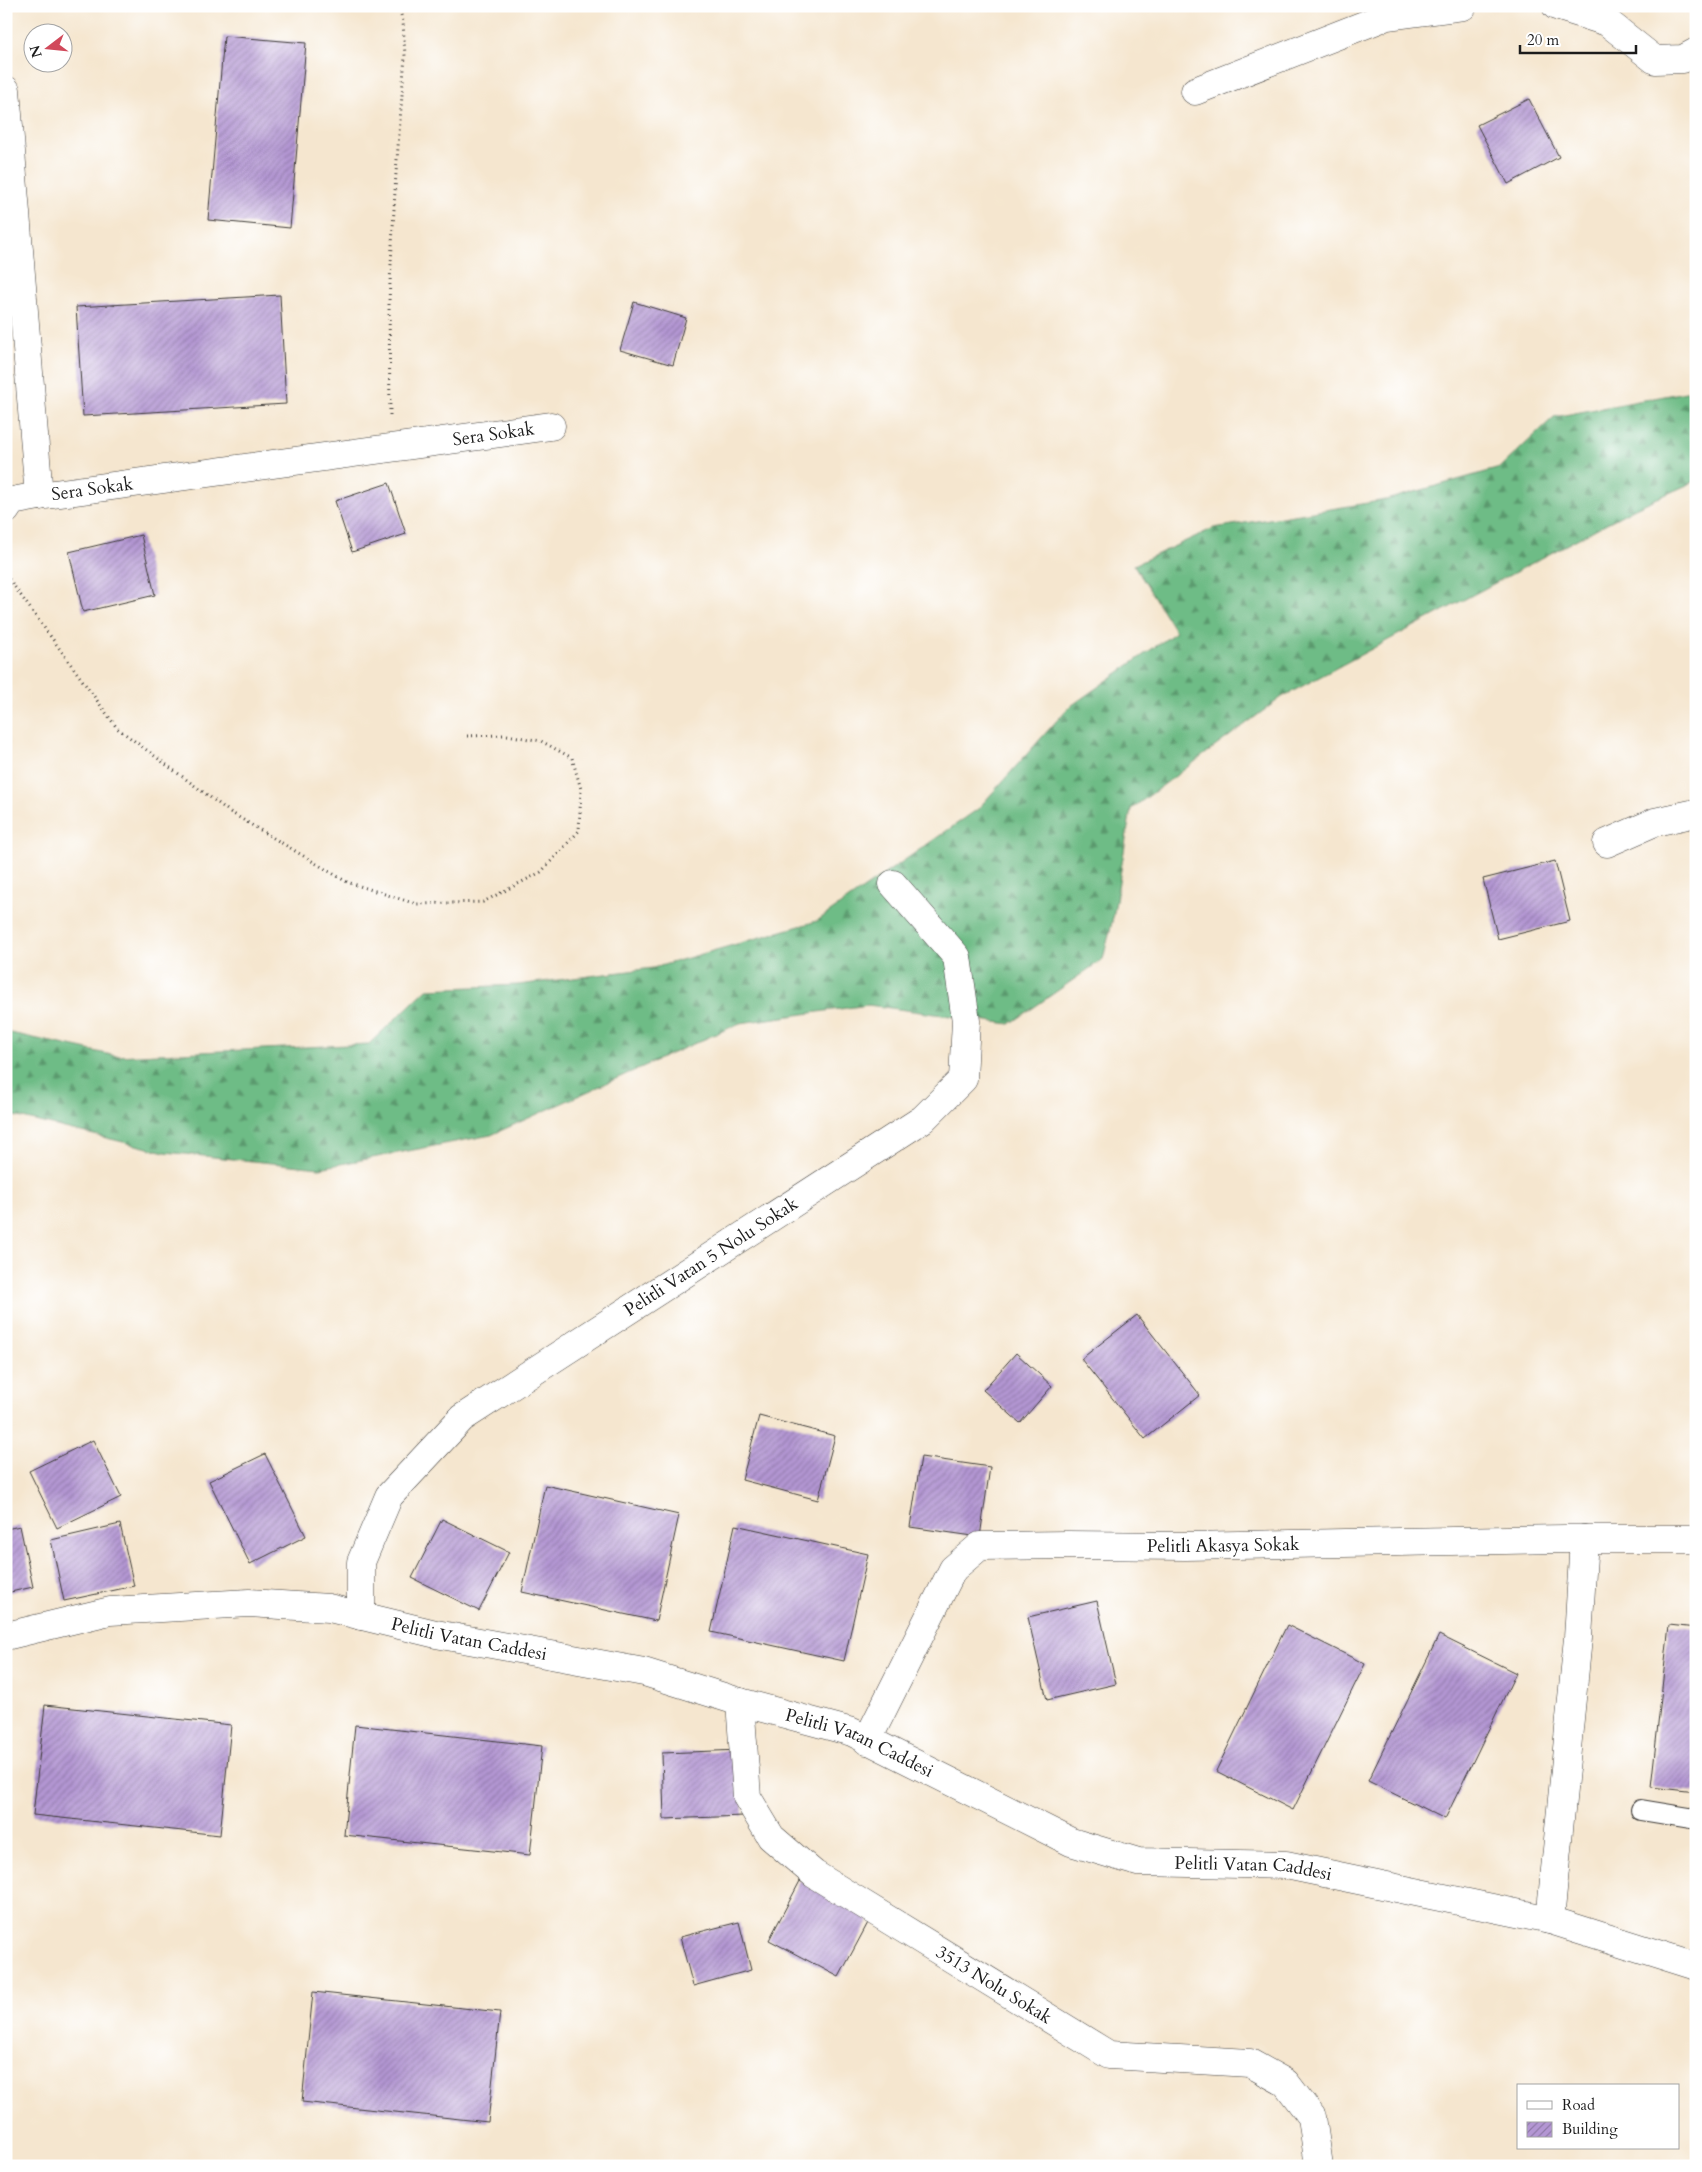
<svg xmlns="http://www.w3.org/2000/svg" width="1702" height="2172" viewBox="0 0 1702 2172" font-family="Cardo,serif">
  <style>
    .forest { fill: url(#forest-firs); stroke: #456c51 }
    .building { fill: url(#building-hatch) }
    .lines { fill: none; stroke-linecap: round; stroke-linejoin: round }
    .service-casing { stroke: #3d3a37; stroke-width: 22 }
    .minor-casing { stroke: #3d3a37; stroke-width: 29 }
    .path { stroke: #3d3a37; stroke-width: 3; stroke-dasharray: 1 4; stroke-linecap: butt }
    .service { stroke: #fff; stroke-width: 20 }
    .minor { stroke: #fff; stroke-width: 28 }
    .labels { text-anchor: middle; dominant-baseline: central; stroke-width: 4.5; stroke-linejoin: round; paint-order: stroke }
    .street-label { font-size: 18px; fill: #1c1c1c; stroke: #fff }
  </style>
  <defs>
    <pattern id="forest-firs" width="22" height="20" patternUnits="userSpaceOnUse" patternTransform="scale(1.25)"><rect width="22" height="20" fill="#6ebc86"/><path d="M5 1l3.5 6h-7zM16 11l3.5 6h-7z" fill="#5a986d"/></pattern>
    <pattern id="building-hatch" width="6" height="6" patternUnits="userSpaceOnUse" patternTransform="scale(1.25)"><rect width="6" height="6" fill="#b396d3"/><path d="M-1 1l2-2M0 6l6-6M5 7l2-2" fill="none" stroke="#917aaa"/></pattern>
  </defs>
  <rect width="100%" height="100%" fill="#fff"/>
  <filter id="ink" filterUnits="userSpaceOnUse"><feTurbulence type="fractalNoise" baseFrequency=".02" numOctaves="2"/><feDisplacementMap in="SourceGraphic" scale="10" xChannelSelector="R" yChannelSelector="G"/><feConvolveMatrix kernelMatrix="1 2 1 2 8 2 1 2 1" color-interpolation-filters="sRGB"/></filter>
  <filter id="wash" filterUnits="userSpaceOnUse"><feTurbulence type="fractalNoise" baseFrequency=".0096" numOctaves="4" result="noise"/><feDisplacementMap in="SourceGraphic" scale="20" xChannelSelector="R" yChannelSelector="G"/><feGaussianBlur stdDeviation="1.12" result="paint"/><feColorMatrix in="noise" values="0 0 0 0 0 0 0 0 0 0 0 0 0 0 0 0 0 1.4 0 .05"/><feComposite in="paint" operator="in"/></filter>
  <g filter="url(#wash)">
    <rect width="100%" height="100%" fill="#f5e6cf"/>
    <polygon class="forest" points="1696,390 1696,481 1635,508 1282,697 1131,809 1113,918 1103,959 1010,1024 868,1005 740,1023 491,1135 320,1168 165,1152 6,1114 6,1032 116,1056 369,1044 427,989 518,985 653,968 817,921 978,809 1068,708 1176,632 1134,565 1214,528 1386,500 1500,468 1554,417"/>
    <g id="blocks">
      <g class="building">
        <polygon points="224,36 306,43 290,228 208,220"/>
        <polygon points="1529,99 1559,157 1508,184 1477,125"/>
        <polygon points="280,295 286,404 83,416 76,307"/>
        <polygon points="634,302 686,318 673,365 620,350"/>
        <polygon points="389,483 406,534 352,552 335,501"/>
        <polygon points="141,535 155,595 83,612 69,552"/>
        <polygon points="1555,861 1570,921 1498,939 1483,879"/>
        <polygon points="1137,1315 1200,1395 1145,1439 1081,1359"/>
        <polygon points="1016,1353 1052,1386 1020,1423 983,1390"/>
        <polygon points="759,1416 835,1436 818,1500 742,1480"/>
        <polygon points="93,1440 121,1497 57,1528 29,1471"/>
        <polygon points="265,1454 306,1536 250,1564 209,1481"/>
        <polygon points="921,1457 990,1467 980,1537 910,1527"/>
        <polygon points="545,1485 679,1515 656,1621 522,1592"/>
        <polygon points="442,1519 509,1552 479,1611 412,1578"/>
        <polygon points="120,1524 134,1586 64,1601 51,1540"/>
        <polygon points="735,1525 868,1554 844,1661 711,1632"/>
        <polygon points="20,1526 33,1587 6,1593 6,1529"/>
        <polygon points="1097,1601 1116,1684 1047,1700 1028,1617"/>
        <polygon points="1287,1625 1365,1664 1293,1810 1216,1771"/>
        <polygon points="1669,1625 1696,1628 1696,1792 1651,1787"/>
        <polygon points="1439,1635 1516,1673 1445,1819 1368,1781"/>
        <polygon points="45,1705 231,1725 220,1835 33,1815"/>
        <polygon points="355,1725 542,1746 530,1855 344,1835"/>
        <polygon points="741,1750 743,1816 664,1819 662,1753"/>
        <polygon points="800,1881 870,1919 839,1977 769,1940"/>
        <polygon points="739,1922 751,1970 693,1986 680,1937"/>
        <polygon points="313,1992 500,2012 488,2122 302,2102"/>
      </g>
    </g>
  </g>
  <g filter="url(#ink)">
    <use href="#blocks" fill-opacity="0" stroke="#3d3a37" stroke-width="1"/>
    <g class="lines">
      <defs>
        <polyline id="service" points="1641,1810 1696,1819"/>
        <g id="minor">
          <polyline points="1556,6 1607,22 1655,60 1683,59 1696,52"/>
          <path id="s1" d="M6,90L39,496L551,426"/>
          <polyline points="1195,91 1387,16 1463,6"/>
          <polyline points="6,510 12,501 39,496"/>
          <polyline points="1607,843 1655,822 1696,813"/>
          <path id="s2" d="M361,1616V1562L389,1496L462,1418L923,1119L963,1079L966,1021L957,957L893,884"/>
          <path id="s3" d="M6,1636L110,1611L249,1603L329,1608L436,1634L644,1672L740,1702L852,1732L1071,1842L1138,1862L1286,1865L1550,1920L1696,1966"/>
          <path id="s4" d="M740,1702L747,1797L771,1837L814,1874L1109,2055L1250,2063L1286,2083L1312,2117L1319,2166"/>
          <path id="s5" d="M867,1741L953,1569L980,1546L1067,1545L1186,1546L1565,1539H1696"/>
          <polyline points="1550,1920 1578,1638 1584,1539"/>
        </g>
      </defs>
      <use href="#service" class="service-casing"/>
      <use href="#minor" class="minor-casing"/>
      <g class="path">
        <polyline points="390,415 389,301 396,173 405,56 403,21 398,6"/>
        <polyline points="6,575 117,728 230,812 347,882 416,904 483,902 541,872 579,831 581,789 572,758 541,741 507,735 465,736"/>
      </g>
      <use href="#service" class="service"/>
      <use href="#minor" class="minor"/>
    </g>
  </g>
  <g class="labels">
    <g class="street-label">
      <text stroke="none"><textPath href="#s1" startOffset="866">Sera Sokak</textPath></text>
      <text stroke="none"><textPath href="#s1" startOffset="461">Sera Sokak</textPath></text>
      <text stroke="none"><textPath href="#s2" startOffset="529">Pelitli Vatan 5 Nolu Sokak</textPath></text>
      <text stroke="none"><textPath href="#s5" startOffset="471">Pelitli Akasya Sokak</textPath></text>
      <text stroke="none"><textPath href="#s3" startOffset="470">Pelitli Vatan Caddesi</textPath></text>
      <text stroke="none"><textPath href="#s3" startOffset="875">Pelitli Vatan Caddesi</textPath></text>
      <text stroke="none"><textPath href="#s3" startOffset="1295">Pelitli Vatan Caddesi</textPath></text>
      <text stroke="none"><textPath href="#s4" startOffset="410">3513 Nolu Sokak</textPath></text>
    </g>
  </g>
  <rect width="1702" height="2172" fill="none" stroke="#fff" stroke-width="25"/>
  <rect x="1517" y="2084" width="162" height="65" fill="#ffffff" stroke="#a4a4a4"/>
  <rect x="1527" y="2101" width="25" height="8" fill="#ffffff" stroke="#a4a4a4"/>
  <text x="1562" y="2110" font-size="15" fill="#1c1c1c">Road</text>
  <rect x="1527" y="2122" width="25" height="15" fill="url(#building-hatch)" stroke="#a4a4a4"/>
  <text x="1562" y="2134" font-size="15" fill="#1c1c1c">Building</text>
  <g transform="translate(48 48) rotate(254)"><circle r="24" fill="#ffffff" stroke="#a4a4a4"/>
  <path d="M0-4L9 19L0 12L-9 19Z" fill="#d1495b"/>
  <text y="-8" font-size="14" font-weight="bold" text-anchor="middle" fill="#1c1c1c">N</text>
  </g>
  <path d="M1520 45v8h116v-8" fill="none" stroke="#1c1c1c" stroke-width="2.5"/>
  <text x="1527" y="45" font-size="15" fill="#1c1c1c" stroke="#ffffff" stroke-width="4" paint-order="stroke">20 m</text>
</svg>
